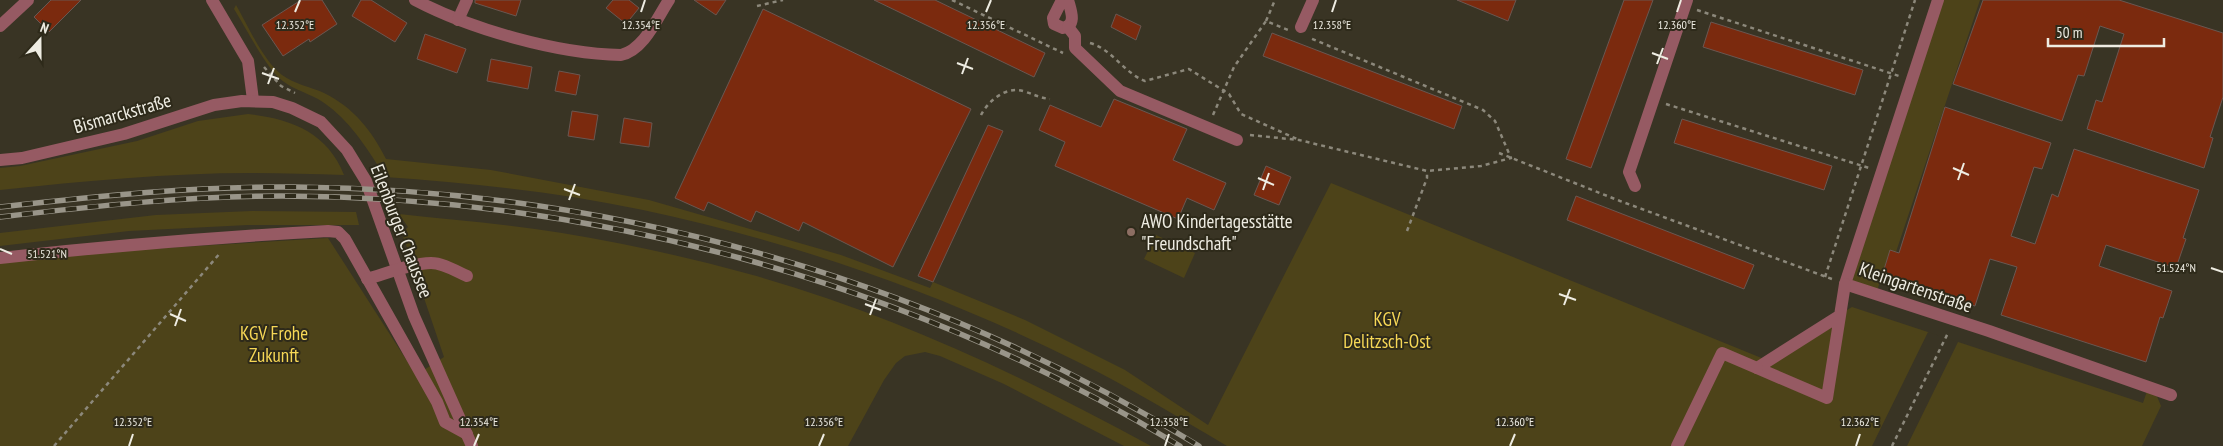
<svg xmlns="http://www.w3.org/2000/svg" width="2223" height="446" viewBox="0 0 2223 446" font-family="'PT Sans Narrow',sans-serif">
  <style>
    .green { fill: #4d4319 }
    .building { fill: #7b2a0e; stroke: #6a5751 }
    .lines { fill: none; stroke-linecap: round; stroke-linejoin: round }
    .path { stroke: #8c887b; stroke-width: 2.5; stroke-dasharray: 4 4; stroke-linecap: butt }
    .minor { stroke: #965a63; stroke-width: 12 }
    .rail-casing { stroke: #999589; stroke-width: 5.5 }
    .rail { stroke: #2e2a1a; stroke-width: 4; stroke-dasharray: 11; stroke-linecap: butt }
    .ticks { fill: none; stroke: #eeece2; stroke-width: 2 }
    .education-dot { fill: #8d6e63; stroke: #2e2a1a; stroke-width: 2 }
    .labels { text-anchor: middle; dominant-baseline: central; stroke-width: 4; stroke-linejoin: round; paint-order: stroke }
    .street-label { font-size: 19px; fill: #eeece2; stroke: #2e2a1a }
    .poi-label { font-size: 19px; fill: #eeece2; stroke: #2e2a1a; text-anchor: start }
    .park-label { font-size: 19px; fill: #f6d756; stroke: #2e2a1a }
    .ticks-label { font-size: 12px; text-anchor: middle; fill: #eeece2; stroke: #2e2a1a; stroke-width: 4; stroke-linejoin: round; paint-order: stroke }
  </style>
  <rect width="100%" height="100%" fill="#393424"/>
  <g class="green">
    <polygon points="1938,0 1980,0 1896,252 1890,251 1876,294 1846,284"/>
    <path d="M236,5C248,26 263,60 282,75C294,84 311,87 324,93C353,107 372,131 386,159L491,170L649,200L841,255L930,288L933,282L1025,320L1125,370L1208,425L1331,183L1764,359L1852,307L2143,403L2147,391L2156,394L2161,406L2142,446H1907L1958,342L1928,332L1872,446H1227C1178,417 1129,387 1078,362C940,293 794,242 643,210C558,192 471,183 385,177V164L379,167C362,141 346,116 318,99C305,92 289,88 278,77C263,62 246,28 234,9Z"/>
    <path d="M248,114C291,119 327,132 344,175C314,174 283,173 252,173C168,173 84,181 0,190V168L20,166L137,141L198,121Z"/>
    <polygon points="252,211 356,212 359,225 248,225 129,231 0,246 0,233 156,215"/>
    <path d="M399,214C453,220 508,224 562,233C624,243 687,257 749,274C890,313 1023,376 1151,446H1124L1004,384L940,356L925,352L905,356L896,363L884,380L848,446H0V263L116,251L328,238L416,375L444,357L402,233L408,227Z"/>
    <polygon points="1156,235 1195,253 1184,278 1144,259"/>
  </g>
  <g class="building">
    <polygon points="51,0 81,0 49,32 34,17"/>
    <polygon points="301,0 322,0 337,24 310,42 309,39 283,56 262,25"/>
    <polygon points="361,0 371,0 407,23 395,42 352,16"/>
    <polygon points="475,0 521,0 516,16 475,3"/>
    <polygon points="613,0 629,0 639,8 626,24 606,8"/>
    <polygon points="694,0 726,0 716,15"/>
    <polygon points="874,0 935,0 1045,53 1034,77"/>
    <polygon points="1457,0 1516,0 1508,21"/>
    <polygon points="1624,0 1653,0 1591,168 1566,159"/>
    <polygon points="1983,0 2119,0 2223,33 2223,97 2210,137 2213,138 2204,168 2087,129 2096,100 2102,102 2124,34 2100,26 2084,76 2078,75 2062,121 1953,84"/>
    <polygon points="763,9 971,109 893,267 803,222 799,231 756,211 751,222 708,202 704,211 675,198"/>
    <polygon points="1116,14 1141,26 1136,40 1111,27"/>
    <polygon points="1711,22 1863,70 1855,95 1703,47"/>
    <polygon points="1272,33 1462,106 1454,129 1263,56"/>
    <polygon points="425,34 466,49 457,73 417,59"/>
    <polygon points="491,59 532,67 528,89 487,81"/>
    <polygon points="559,71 580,75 576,95 555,91"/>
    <polygon points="1114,99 1187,129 1173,160 1226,183 1214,210 1187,198 1178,219 1055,166 1065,142 1039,130 1050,105 1101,127"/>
    <polygon points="1945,107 2051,143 2042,169 2034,167 2011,236 2035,244 2052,194 2058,197 2074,149 2199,190 2183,238 2186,239 2176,268 2106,245 2099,266 2172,291 2163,318 2160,317 2146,362 2001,315 2017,267 1990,259 1975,306 1882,276 1890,250 1899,253"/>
    <polygon points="572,111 598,115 594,140 568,136"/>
    <polygon points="624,118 652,123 649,147 620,143"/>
    <polygon points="1682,119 1832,166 1824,190 1674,143"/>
    <polygon points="988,125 1003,131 933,282 918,276"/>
    <polygon points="1266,166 1291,177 1279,205 1254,195"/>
    <polygon points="1576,196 1754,265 1744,289 1567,220"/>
  </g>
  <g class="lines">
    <g class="path">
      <polyline points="952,0 1063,53"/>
      <polyline points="757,6 783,0"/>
      <polyline points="1697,10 1899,76"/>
      <polyline points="1266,21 1275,0"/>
      <path d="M1090,43C1112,49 1124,73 1145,81L1189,69L1229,94L1241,114L1297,139"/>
      <polyline points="264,67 281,86 295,93"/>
      <polyline points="1666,104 1869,168"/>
      <path d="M981,115C988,101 1006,86 1023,91C1033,94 1040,98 1050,99"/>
      <polyline points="1213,115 1234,67 1266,21 1288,30"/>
      <polyline points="1250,135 1299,140 1427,171 1481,166 1511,158 1495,121 1483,110 1310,38"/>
      <polyline points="1499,153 1620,201 1832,279"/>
      <polyline points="1407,231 1427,178 1427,171"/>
      <polyline points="1825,277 1915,0"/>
      <polyline points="54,446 221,252"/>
      <polyline points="1892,446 1948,333"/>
    </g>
    <g class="minor">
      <polyline points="212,0 248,61 253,100"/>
      <path d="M415,0C470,29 558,54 621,55C644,50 657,18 669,0"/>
      <path d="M1062,0L1053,18L1054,24L1063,28C1077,25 1071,11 1068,0"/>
      <polyline points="1938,0 1845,284 1989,331 2171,395"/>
      <polyline points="458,20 467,0"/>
      <polyline points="0,26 28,0"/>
      <polyline points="1068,27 1075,36 1075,48 1120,91 1237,140"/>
      <polyline points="1301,27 1313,0"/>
      <polyline points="0,160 22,158 124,134 214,105 242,101 273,102 292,108 321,122 347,150 366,181 414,316 472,446"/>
      <polyline points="1635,186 1629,172 1687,0"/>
      <path d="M0,258C109,246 218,237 328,231L338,232L345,239L437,402L445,422L467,434"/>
      <path d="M367,279C385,274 412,263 431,263C443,263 456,271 467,276"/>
      <polyline points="1839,316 1757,368 1827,398 1845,284"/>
      <polyline points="1677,446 1722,353 1757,368"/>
    </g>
    <defs>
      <g id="rail">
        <path d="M0,207C98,196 195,186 294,187C611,189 929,279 1199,446"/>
        <path d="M0,217C94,206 188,196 282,196C597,197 911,283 1180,446"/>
      </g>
    </defs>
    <use href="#rail" class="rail-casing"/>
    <use href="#rail" class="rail"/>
  </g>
  <path class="ticks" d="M295,12L300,0M641,12L645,0M986,12L991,0M1332,12L1336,0M1677,12L1681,0M1652,53L1668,59M957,63L973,69M1657,64L1663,48M262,73L279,79M962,74L968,58M268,84L274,68M1953,168L1969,175M1258,178L1274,185M1958,180L1964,163M564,189L580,195M1263,190L1269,173M569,200L575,184M0,249L12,254M2211,268L2223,272M1559,294L1576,300M865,304L881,310M1564,305L1570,289M170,314L186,321M870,315L876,299M175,326L181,309M129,446L133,434M474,446L479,434M819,446L824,434M1165,446L1169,434M1510,446L1515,434M1856,446L1860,434"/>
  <circle class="education-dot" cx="1131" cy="232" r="5"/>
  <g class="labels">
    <g class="street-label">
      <text transform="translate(122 113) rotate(-16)">Bismarckstraße</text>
      <text transform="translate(402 231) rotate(69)">Eilenburger Chaussee</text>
      <text transform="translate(1916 287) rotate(19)">Kleingartenstraße</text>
    </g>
    <g class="poi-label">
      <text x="1141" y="221">AWO Kindertagesstätte<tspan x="1141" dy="22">"Freundschaft"</tspan></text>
    </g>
    <g class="park-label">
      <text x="1387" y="319">KGV<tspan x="1387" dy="22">Delitzsch-Ost</tspan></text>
      <text x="274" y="333">KGV Frohe<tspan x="274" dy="22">Zukunft</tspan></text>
    </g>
  </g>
  <g class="ticks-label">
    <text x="1332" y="29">12.358°E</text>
    <text x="295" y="29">12.352°E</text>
    <text x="641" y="29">12.354°E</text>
    <text x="986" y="29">12.356°E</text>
    <text x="1677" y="29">12.360°E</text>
    <text x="47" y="258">51.521°N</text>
    <text x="2176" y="272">51.524°N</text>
    <text x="133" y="426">12.352°E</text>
    <text x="479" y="426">12.354°E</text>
    <text x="824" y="426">12.356°E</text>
    <text x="1169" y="426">12.358°E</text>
    <text x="1515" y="426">12.360°E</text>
    <text x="1860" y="426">12.362°E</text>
  </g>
  <g transform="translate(40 40) rotate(21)" stroke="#2e2a1a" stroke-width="4" paint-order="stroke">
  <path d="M0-4L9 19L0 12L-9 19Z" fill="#eeece2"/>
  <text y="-8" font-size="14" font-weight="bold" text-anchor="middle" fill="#eeece2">N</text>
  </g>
  <path d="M2048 38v8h116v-8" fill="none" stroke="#eeece2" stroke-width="2.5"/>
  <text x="2056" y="38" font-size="15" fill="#eeece2" stroke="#2e2a1a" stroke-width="4" paint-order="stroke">50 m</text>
</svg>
